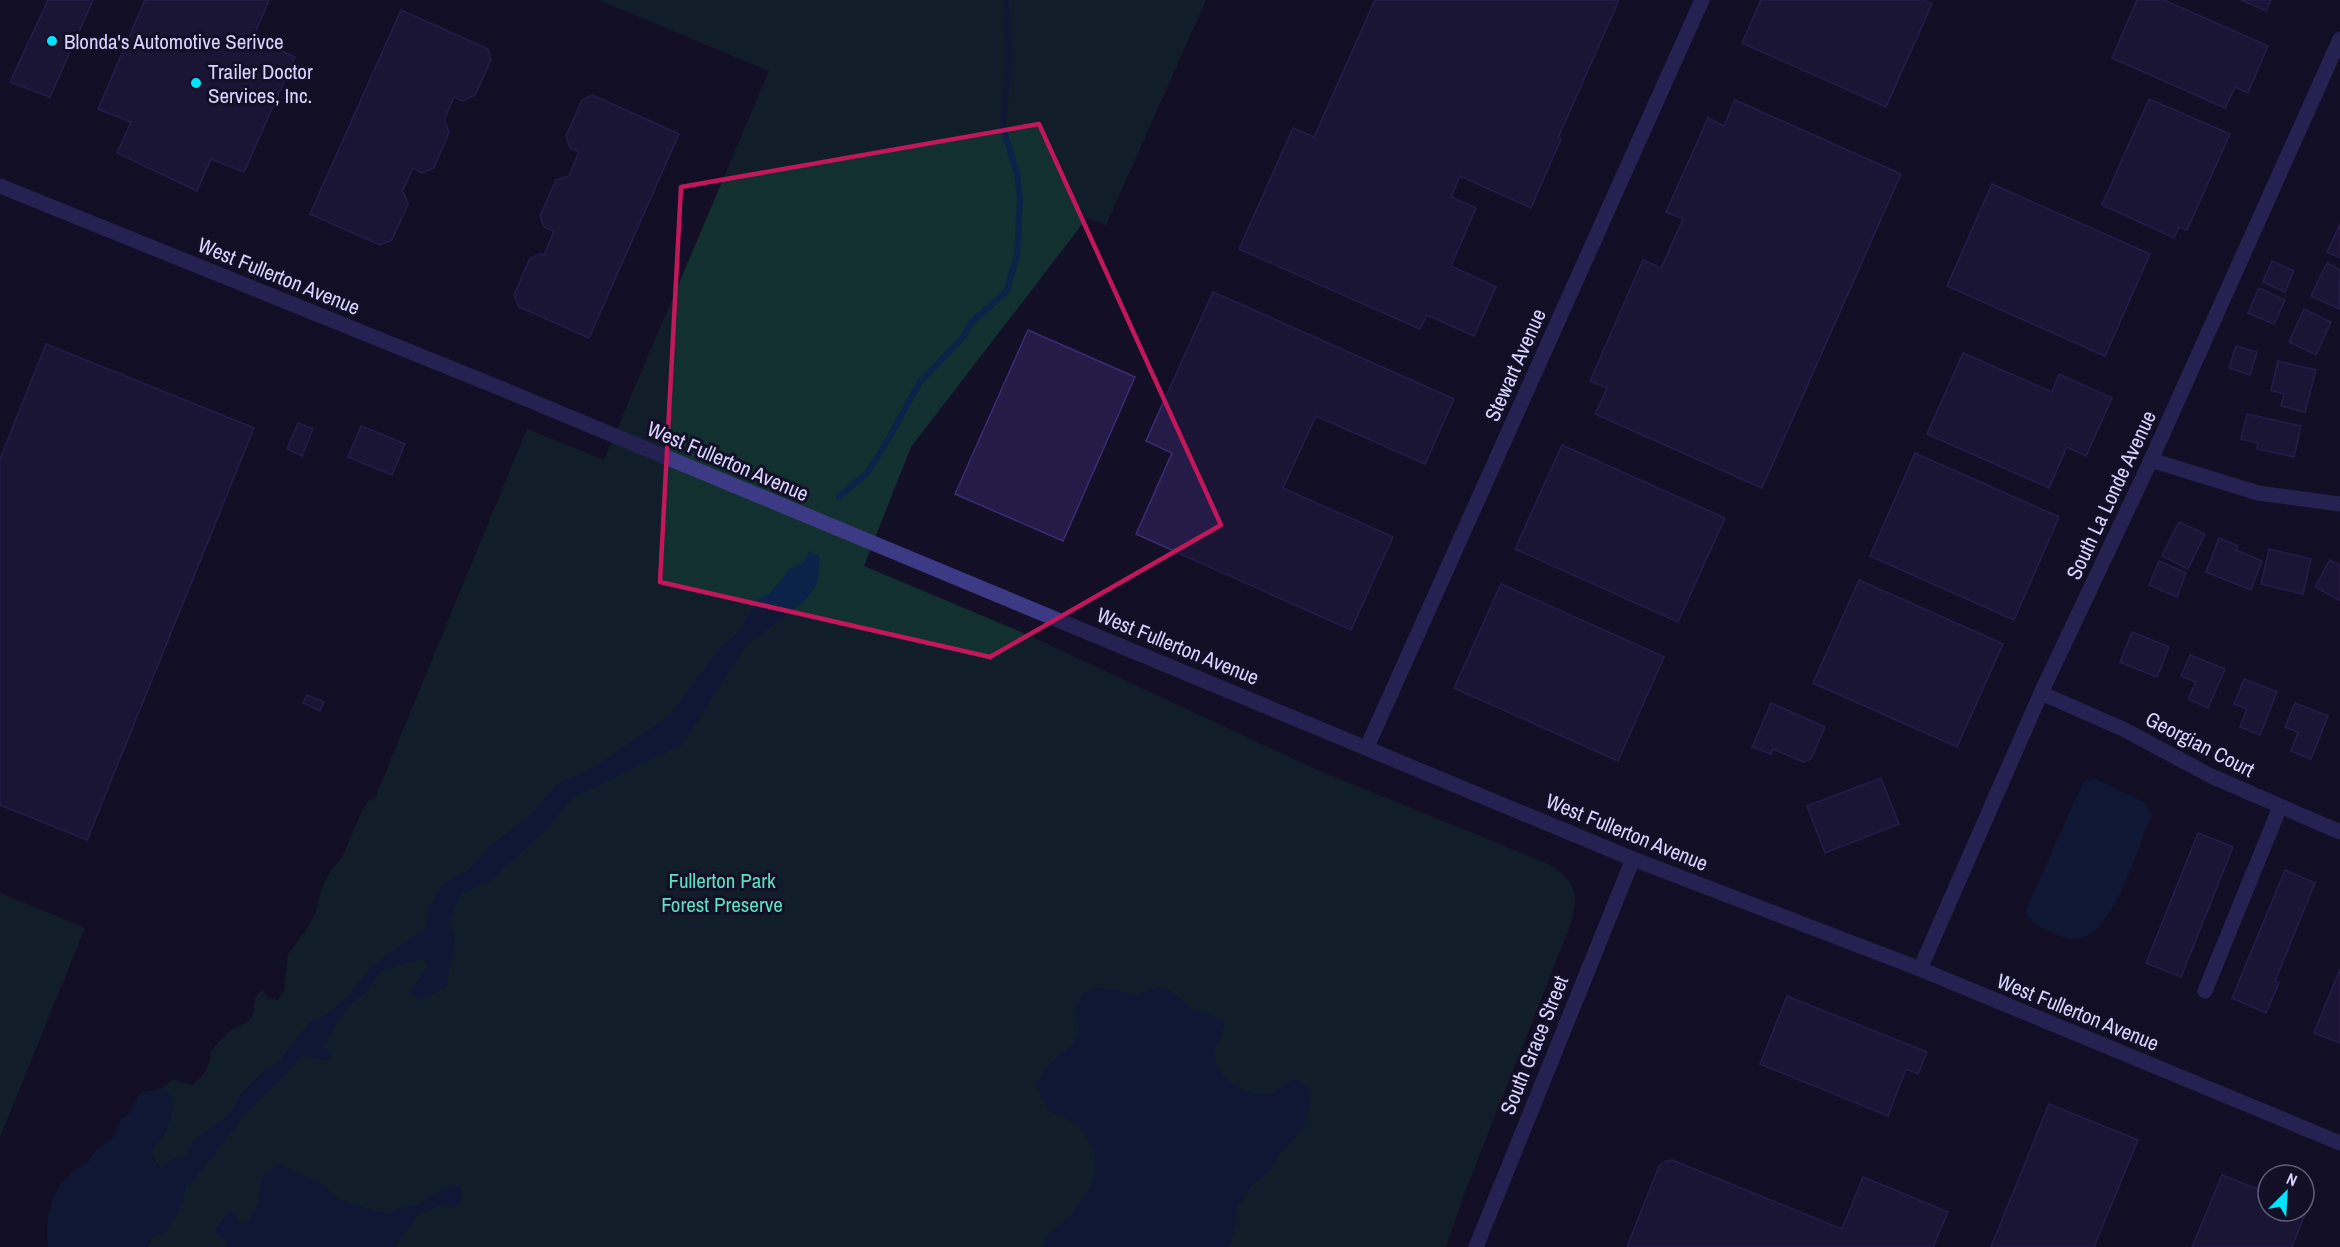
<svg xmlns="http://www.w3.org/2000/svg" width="2340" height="1247" viewBox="0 0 2340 1247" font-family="'Archivo Narrow',sans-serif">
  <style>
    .green { fill: #12302f }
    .water { fill: #0c2248 }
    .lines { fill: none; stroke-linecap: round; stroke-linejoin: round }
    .stream { stroke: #0c2248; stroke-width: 6 }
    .building { fill: #241b47; stroke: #3b2d73; stroke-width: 1.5 }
    .minor { stroke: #3d3a85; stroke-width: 15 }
    .tertiary { stroke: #3d3a85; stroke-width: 15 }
    .marked { fill: none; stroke: #c2185b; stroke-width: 4.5; stroke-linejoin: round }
    .poi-dot { fill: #00e5ff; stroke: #130f26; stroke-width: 2 }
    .labels { text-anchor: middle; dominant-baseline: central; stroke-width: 6; stroke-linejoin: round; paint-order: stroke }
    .poi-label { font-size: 21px; fill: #d9d4ff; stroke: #130f26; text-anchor: start }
    .street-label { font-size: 21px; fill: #d9d4ff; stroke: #130f26 }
    .park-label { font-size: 21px; fill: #5fe0c0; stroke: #130f26 }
  </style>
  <rect width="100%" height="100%" fill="#130f26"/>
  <g class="green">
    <path d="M599,0H1206L1106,225L1087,218L911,447L864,566L1028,635L1315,769L1544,862C1579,882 1580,894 1568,931L1465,1192L1446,1247H147C158,1221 181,1222 185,1188C171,1178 153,1168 153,1149C166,1135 184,1100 162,1088L173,1080L192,1085C205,1075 210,1067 211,1051C218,1043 226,1033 235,1028C241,1024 246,1025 251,1018C257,1008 250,998 263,990L268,998L278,1000L284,992L288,954L304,933L316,912L321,890L331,870L342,858L361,813L368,801L375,798L527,429L604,460L769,71Z"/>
    <polygon points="0,893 85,928 0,1137"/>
  </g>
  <g class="water">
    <path d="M809,551L820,557L817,584L805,601L746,646L682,745L572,798L546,830L490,881L461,894L449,924L455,937L446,988L421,999L409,994L428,965L422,959L382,970L366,993L349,1005L324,1046L329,1051L330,1058L325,1061L303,1056L246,1114L193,1181L185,1188L183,1202L177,1216L171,1220L168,1230L161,1235L153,1234L147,1247H48C45,1221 50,1192 71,1173C76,1169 82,1167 87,1163C90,1160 92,1156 95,1152C109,1138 115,1143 120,1120L129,1114L140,1093L162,1088C184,1100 166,1135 153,1149V1158L160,1169L170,1160L187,1154L193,1141L229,1115L240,1095L263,1072L277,1063L309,1023L329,1013L347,997L372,966L426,928L430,906L444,883L469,870L490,846L531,815L557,784L590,770L669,716L720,648L737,633L759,599L771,592L790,569L805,561Z"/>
    <path d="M2095,779L2145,803L2152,814C2140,843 2118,912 2095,930C2082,942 2066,939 2052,933C2041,928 2028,922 2026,910L2083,783L2088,780Z"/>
    <path d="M1160,987L1171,991L1182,999L1191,1009L1215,1016L1224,1022C1225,1035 1213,1045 1215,1058C1220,1081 1252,1101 1274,1092C1282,1090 1286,1080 1294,1080C1301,1081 1305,1085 1310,1089L1311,1098L1303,1129L1279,1155L1269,1172L1252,1185L1237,1208L1236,1225L1229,1247H1043L1049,1233L1069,1218L1087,1193L1095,1172L1094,1151L1079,1125L1049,1111L1042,1101L1037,1085L1044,1069L1073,1043L1079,1029L1076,1009L1082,994L1095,988L1117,990L1132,995Z"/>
    <path d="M278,1164L316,1180L339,1199L378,1212L390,1213L399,1208L417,1205L446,1187L461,1186C463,1195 463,1200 456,1207L442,1205L418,1215L395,1247H227V1242L217,1234L216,1228L229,1211L234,1213L239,1221L245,1224C259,1211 259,1194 263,1177Z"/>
  </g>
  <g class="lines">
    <polyline class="stream" points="839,497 867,473 888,440 919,383 964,336 971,323 1007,291 1017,255 1020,200 1017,173 1003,128 1009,57 1006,0"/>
  </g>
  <g class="building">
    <polygon points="48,0 93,0 50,97 10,82"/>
    <polygon points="145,0 269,0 253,38 295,57 244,172 211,159 197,191 117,153 131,122 98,109"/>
    <polygon points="1375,0 1619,0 1558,138 1561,139 1531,208 1460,176 1451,197 1476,208 1451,266 1496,287 1474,336 1427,315 1420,329 1239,249 1293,128 1314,137"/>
    <polygon points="1761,0 1923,0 1932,4 1886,107 1742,43"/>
    <polygon points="2137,0 2164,0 2268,46 2248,93 2235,87 2225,108 2112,58"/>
    <polygon points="2241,0 2271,0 2266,11"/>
    <polygon points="401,10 488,49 491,60 475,95 463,101 454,97 444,120 449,132 434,168 422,173 413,168 402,192 404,193 408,204 392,240 380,245 310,214"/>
    <polygon points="592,95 679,134 589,338 519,307 514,295 530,258 541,254 544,255 554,231 544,227 540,216 556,180 569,176 579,152 570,148 566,136 582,100"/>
    <polygon points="2149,99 2230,134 2187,230 2179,227 2174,238 2102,205"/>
    <polygon points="1735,100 1901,174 1762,488 1595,414 1607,388 1590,381 1643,260 1661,268 1683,219 1666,212 1708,118 1724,126"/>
    <polygon points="1992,184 2150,254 2105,356 1947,286"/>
    <polygon points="2340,224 2340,258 2327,252"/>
    <polygon points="2272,261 2294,271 2285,292 2263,282"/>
    <polygon points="2327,263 2340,270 2339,309 2311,296"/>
    <polygon points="2259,288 2285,300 2274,324 2248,313"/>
    <polygon points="1213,292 1454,399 1425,464 1316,416 1283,488 1393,537 1351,630 1136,534 1172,453 1146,441"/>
    <polygon points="2304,309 2331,322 2316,355 2289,342"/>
    <polygon points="1028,330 1135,377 1063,541 955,494"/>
    <polygon points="46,344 254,428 87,840 0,805 0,459"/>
    <polygon points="2236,346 2257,352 2250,375 2229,368"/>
    <polygon points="1963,353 2052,392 2059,374 2112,398 2086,456 2067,447 2049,488 1927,434"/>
    <polygon points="2278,361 2316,370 2305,412 2281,406 2284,394 2271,390"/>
    <polygon points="2247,414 2301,426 2294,457 2257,449 2258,443 2241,439"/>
    <polygon points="298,423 313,429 302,456 287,449"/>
    <polygon points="361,426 405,444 392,475 348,457"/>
    <polygon points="1562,445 1725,518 1678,622 1515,549"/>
    <polygon points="1915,453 2059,517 2014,620 1870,556"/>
    <polygon points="2179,522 2205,534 2188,569 2162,556"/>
    <polygon points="2219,538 2238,546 2236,550 2262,561 2251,590 2206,572"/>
    <polygon points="2269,549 2311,559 2303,594 2261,584"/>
    <polygon points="2330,560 2340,565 2340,601 2315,587"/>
    <polygon points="2159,561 2186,573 2177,597 2149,585"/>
    <polygon points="1859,580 2003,644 1957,747 1813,683"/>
    <polygon points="1501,584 1664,657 1618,761 1454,688"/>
    <polygon points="2132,632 2169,647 2157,677 2120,662"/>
    <polygon points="2190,655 2225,669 2208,708 2188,699 2196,682 2181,676"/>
    <polygon points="2244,679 2277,692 2260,735 2240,727 2247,709 2234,704"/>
    <polygon points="307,695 324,702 320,711 303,703"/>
    <polygon points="1771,703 1825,727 1811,759 1803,762 1773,749 1771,754 1752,747"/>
    <polygon points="2295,703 2328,716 2311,759 2291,751 2298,732 2285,727"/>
    <polygon points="1881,778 1899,824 1825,853 1807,806"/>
    <polygon points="2198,833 2233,847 2181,977 2146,963"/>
    <polygon points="2285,870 2315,883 2275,981 2279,983 2266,1013 2232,998"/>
    <polygon points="2340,969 2340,1043 2314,1033"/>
    <polygon points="1787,996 1927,1052 1918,1074 1906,1069 1888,1116 1760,1064"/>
    <polygon points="2049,1104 2138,1140 2094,1247 1991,1247"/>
    <polygon points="1672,1160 1842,1229 1863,1177 1948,1212 1933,1247 1627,1247 1659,1166 1666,1161"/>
    <polygon points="2222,1175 2268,1193 2268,1211 2304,1211 2304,1208 2307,1209 2292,1247 2192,1247"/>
  </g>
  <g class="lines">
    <g class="minor">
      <polyline points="2151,460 2258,493 2340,504"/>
      <polyline points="2041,693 2123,729 2211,776 2340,832"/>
      <polyline points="1367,747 1702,0"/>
      <polyline points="1920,969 2041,693 2151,460 2340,39"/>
      <polyline points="2205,991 2280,807"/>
    </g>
    <g class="tertiary">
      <polyline points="0,186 495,386 1633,859 1920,969 2340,1143"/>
      <polyline points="1476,1247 1633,859"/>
    </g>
  </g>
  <path d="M0 0H2340V1247H0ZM1039,124L1221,525L990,657L660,582L681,187Z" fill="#130f26" fill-opacity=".55" fill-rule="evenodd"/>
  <path class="marked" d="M1039,124L1221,525L990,657L660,582L681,187Z"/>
  <g class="poi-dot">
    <circle cx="52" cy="41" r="6"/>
    <circle cx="196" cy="83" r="6"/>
  </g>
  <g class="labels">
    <g class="poi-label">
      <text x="64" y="41">Blonda's Automotive Serivce</text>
      <text x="208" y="71">Trailer Doctor<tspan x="208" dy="24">Services, Inc.</tspan></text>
    </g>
    <g class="street-label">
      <text transform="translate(279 276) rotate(22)">West Fullerton Avenue</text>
      <text transform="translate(1515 365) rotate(-66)">Stewart Avenue</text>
      <text transform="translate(728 461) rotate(23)">West Fullerton Avenue</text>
      <text transform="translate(2111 495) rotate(-65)">South La Londe Avenue</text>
      <text transform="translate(1178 646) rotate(22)">West Fullerton Avenue</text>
      <text transform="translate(2200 744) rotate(27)">Georgian Court</text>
      <text transform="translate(1627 832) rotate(22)">West Fullerton Avenue</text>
      <text transform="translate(2078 1012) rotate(22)">West Fullerton Avenue</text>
      <text transform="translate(1534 1045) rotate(-68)">South Grace Street</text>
    </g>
    <g class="park-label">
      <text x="722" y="880">Fullerton Park<tspan x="722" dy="24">Forest Preserve</tspan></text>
    </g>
  </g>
  <g transform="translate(2286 1193) rotate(24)"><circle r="28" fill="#130f26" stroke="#625e7d" stroke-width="1.5"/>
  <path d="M0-4.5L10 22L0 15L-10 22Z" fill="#00e5ff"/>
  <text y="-9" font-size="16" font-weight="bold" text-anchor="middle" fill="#d9d4ff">N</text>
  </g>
</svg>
